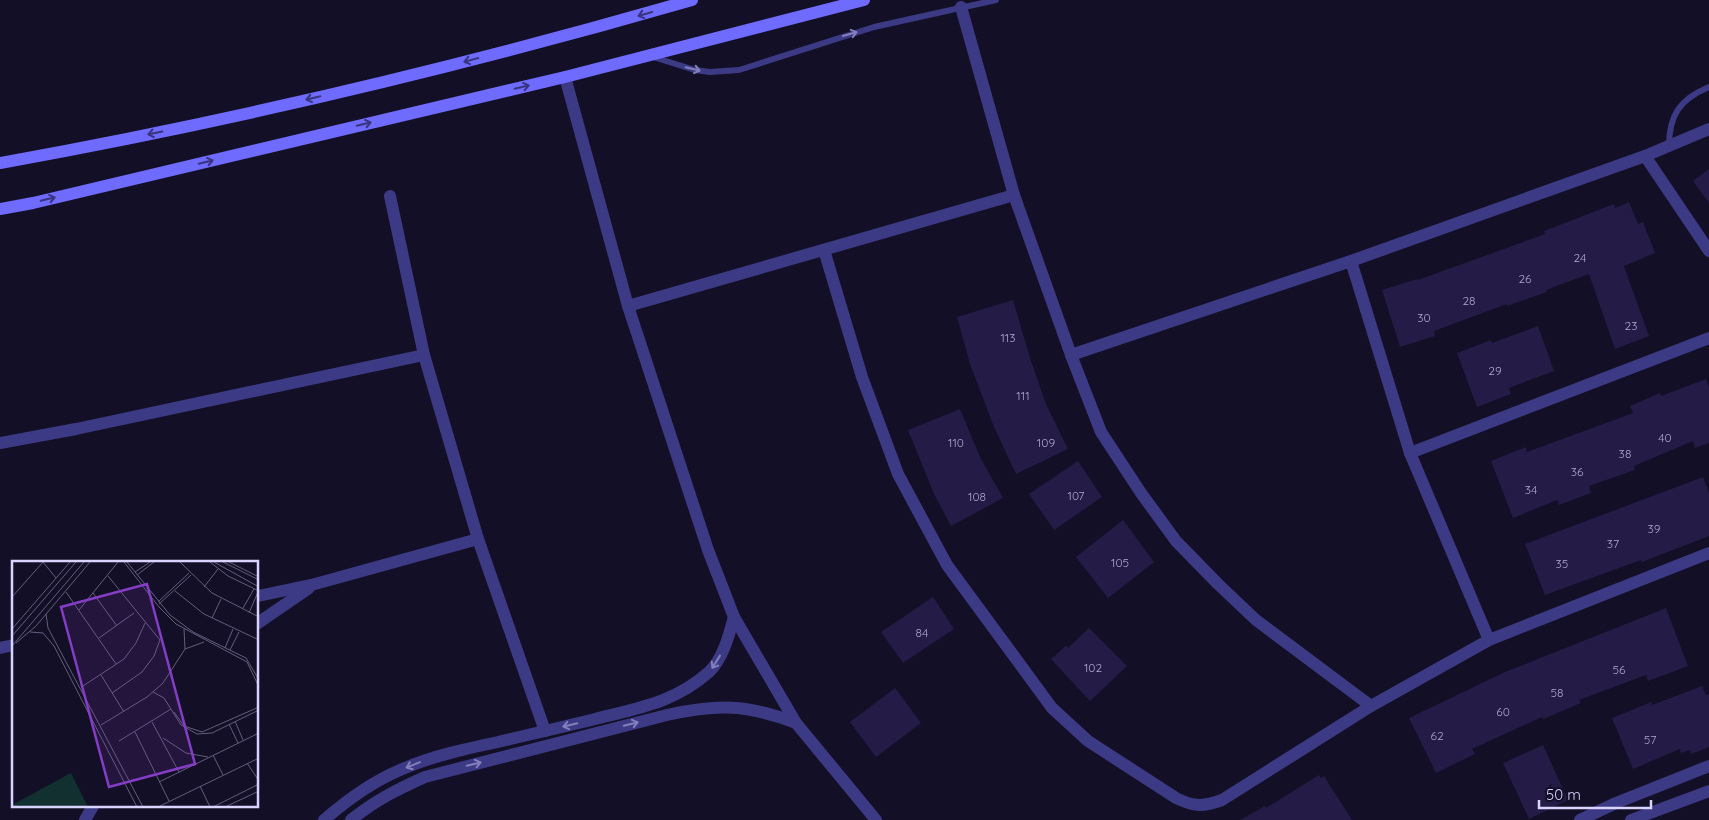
<svg xmlns="http://www.w3.org/2000/svg" width="1709" height="820" viewBox="0 0 1709 820" font-family="Quicksand,sans-serif">
  <style>
    .building { fill: #241b47 }
    .lines { fill: none; stroke-linecap: round; stroke-linejoin: round }
    .lane { stroke: #3d3a85; stroke-width: 6 }
    .street { stroke: #3d3a85; stroke-width: 12 }
    .secondary { stroke: #6f6bff; stroke-width: 12 }
    .oneway { stroke: #38347d }
    .oneway2 { stroke: #837fbc }
    .labels { text-anchor: middle; dominant-baseline: central; stroke-width: 5; stroke-linejoin: round; paint-order: stroke }
    .number-label { font-size: 12px; fill: #aca6d1 }
    .inset-road { fill: none; stroke: #625e7d; stroke-width: 1 }
    .view { fill: #843dc5; fill-opacity: 0.15; stroke: #843dc5; stroke-width: 2.5 }
    .inset-edge { fill: none; stroke: #d9d4ff; stroke-width: 2.5 }
  </style>
  <rect width="100%" height="100%" fill="#130f26"/>
  <g class="building">
    <polygon points="1709,169 1709,203 1693,181"/>
    <polygon points="1629,202 1638,224 1643,222 1655,253 1624,266 1649,336 1615,349 1589,274 1546,290 1547,292 1507,306 1507,304 1434,331 1435,336 1400,347 1382,290 1417,279 1418,280 1545,234 1544,231 1614,204 1615,208"/>
    <polygon points="1013,300 1030,358 1046,404 1068,449 1016,474 994,427 970,364 957,317"/>
    <polygon points="1538,326 1554,371 1509,388 1511,394 1477,407 1457,353 1491,340 1492,343"/>
    <polygon points="1706,379 1709,387 1709,443 1695,448 1693,441 1634,466 1635,470 1589,486 1591,493 1559,505 1557,500 1513,518 1491,461 1526,447 1527,452 1633,413 1630,406 1660,393 1661,396"/>
    <polygon points="960,409 980,457 1003,498 951,526 934,494 908,430"/>
    <polygon points="1078,461 1102,497 1054,530 1029,494"/>
    <polygon points="1703,477 1709,493 1709,536 1642,562 1641,560 1545,595 1525,544"/>
    <polygon points="1123,520 1154,562 1108,598 1076,557"/>
    <polygon points="933,597 954,629 903,663 881,632"/>
    <polygon points="1666,608 1688,666 1648,681 1646,675 1579,700 1581,703 1543,719 1542,717 1472,749 1475,754 1436,773 1409,718 1505,672"/>
    <polygon points="1089,628 1127,666 1090,701 1051,659 1066,646 1068,648"/>
    <polygon points="1702,686 1706,695 1709,694 1709,747 1691,754 1690,750 1681,753 1680,749 1633,769 1612,718 1651,702 1652,705"/>
    <polygon points="895,688 921,723 876,757 850,722"/>
    <polygon points="1543,745 1568,800 1529,819 1503,763"/>
    <polygon points="1319,775 1321,778 1324,776 1352,820 1240,820 1265,806 1266,808"/>
  </g>
  <g class="lines">
    <g class="lane">
      <polyline points="653,57 695,70 710,72 739,70 874,27 996,0"/>
      <path d="M1669,146C1669,115 1680,99 1709,87"/>
    </g>
    <g class="street">
      <polyline points="961,7 1014,195 1071,355 1101,432 1141,493 1176,541 1218,584 1256,620 1371,706"/>
      <polyline points="565,77 628,306 708,550 734,617 796,723 876,820"/>
      <polyline points="1645,156 1709,251"/>
      <polyline points="390,196 424,355 478,539 545,731"/>
      <path d="M824,250L862,377L898,474L947,565L1052,708L1088,741L1176,798C1194,807 1203,807 1222,800L1371,706L1489,640L1709,553"/>
      <polyline points="1351,261 1410,453 1489,640"/>
      <polyline points="628,306 1014,195"/>
      <polyline points="1071,355 1351,261 1645,156 1709,129"/>
      <polyline points="0,443 76,429 424,355"/>
      <polyline points="1410,453 1709,338"/>
      <polyline points="258,596 315,584 478,539"/>
      <polyline points="258,623 309,588"/>
      <polyline points="0,648 14,645"/>
      <polyline points="85,820 93,806"/>
      <path d="M324,820C347,800 372,782 400,770C432,756 465,749 498,742C531,734 563,727 595,719C638,708 674,703 709,672C723,659 729,635 734,617"/>
      <path d="M351,820C374,801 398,789 425,777L667,715C717,704 747,704 796,723"/>
      <polyline points="1580,820 1616,803 1709,766"/>
      <polyline points="1631,820 1709,791"/>
    </g>
    <g class="secondary">
      <path d="M0,163C233,121 464,66 692,0"/>
      <polyline points="0,209 33,203 565,77 864,0"/>
    </g>
  </g>
  <defs><path id="oneway-shaft" d="M-6 0H5M1.5-3L5.5 0L1.5 3" fill="none" stroke-width="1.6" stroke-linecap="round" stroke-linejoin="round" transform="scale(1.25)"/></defs>
  <g class="oneway">
    <use href="#oneway-shaft" transform="translate(645 14) rotate(164)"/>
    <use href="#oneway-shaft" transform="translate(471 60) rotate(165)"/>
    <use href="#oneway-shaft" transform="translate(522 87) rotate(-13)"/>
    <use href="#oneway-shaft" transform="translate(313 98) rotate(167)"/>
    <use href="#oneway-shaft" transform="translate(364 124) rotate(-13)"/>
    <use href="#oneway-shaft" transform="translate(155 133) rotate(169)"/>
    <use href="#oneway-shaft" transform="translate(206 162) rotate(-13)"/>
    <use href="#oneway-shaft" transform="translate(48 199) rotate(-13)"/>
  </g>
  <g class="oneway2">
    <use href="#oneway-shaft" transform="translate(850 34) rotate(-16)"/>
    <use href="#oneway-shaft" transform="translate(693 69) rotate(13)"/>
    <use href="#oneway-shaft" transform="translate(716 662) rotate(122)"/>
    <use href="#oneway-shaft" transform="translate(631 724) rotate(-14)"/>
    <use href="#oneway-shaft" transform="translate(570 725) rotate(166)"/>
    <use href="#oneway-shaft" transform="translate(474 764) rotate(-14)"/>
    <use href="#oneway-shaft" transform="translate(413 765) rotate(158)"/>
  </g>
  <g class="labels">
    <g class="number-label">
      <text x="1580" y="257">24</text>
      <text x="1525" y="278">26</text>
      <text x="1469" y="300">28</text>
      <text x="1424" y="317">30</text>
      <text x="1631" y="325">23</text>
      <text x="1008" y="337">113</text>
      <text x="1495" y="370">29</text>
      <text x="1023" y="395">111</text>
      <text x="1665" y="437">40</text>
      <text x="956" y="442">110</text>
      <text x="1046" y="442">109</text>
      <text x="1625" y="453">38</text>
      <text x="1577" y="471">36</text>
      <text x="1531" y="489">34</text>
      <text x="1076" y="495">107</text>
      <text x="977" y="496">108</text>
      <text x="1654" y="528">39</text>
      <text x="1613" y="543">37</text>
      <text x="1120" y="562">105</text>
      <text x="1562" y="563">35</text>
      <text x="922" y="632">84</text>
      <text x="1093" y="667">102</text>
      <text x="1619" y="669">56</text>
      <text x="1557" y="692">58</text>
      <text x="1503" y="711">60</text>
      <text x="1437" y="735">62</text>
      <text x="1650" y="739">57</text>
    </g>
  </g>
  <g transform="translate(12 561)">
    <rect width="246" height="246" fill="#130f26"/>
    <path d="M59,212L76,246H0V244Z" fill="#12302f"/>
    <path class="inset-road" d="M31,1L44,17M112,1L147,46L164,63L235,101L247,126M115,1L158,54L181,71L234,97L247,119M168,1L200,32L247,56M198,1L216,15L247,30M202,1L247,26M211,1L247,19M217,1L247,16M123,11L138,1M125,14L142,1M96,15L148,79L142,95L130,111L100,132M192,26L206,8M163,30L192,53L247,79M54,31L104,103M81,32L105,65M0,36L31,1M146,41L177,12M147,43L179,14M231,47L242,28M67,49L106,1M237,52L246,31M34,53L36,67L131,246M200,57L209,38M0,68L58,1M18,71L31,72L42,85L125,246M0,75L64,1M87,77L122,52M4,82L24,65L78,1M0,85L72,1M213,87L221,68M173,88L192,81M218,89L227,71M89,114L112,151M71,125L112,98L124,82L133,62M141,131L152,137L169,164L185,173L200,172L247,149M162,151L172,165L190,171L247,146M223,160L231,179M140,161L167,211M217,163L226,182M89,164L135,136L151,122L173,88L172,68M123,171L157,240M151,177L174,192L196,196M107,180L159,148M201,194L211,214M235,202L247,220M147,221L247,172M188,225L198,246M146,246L247,197M201,246L247,223M213,246L247,230"/>
    <path class="view" d="M135,23L183,203L97,226L49,46Z"/>
    <rect width="246" height="246" class="inset-edge"/>
  </g>
  <path d="M1539 800v8h112v-8" fill="none" stroke="#d9d4ff" stroke-width="2.5"/>
  <text x="1546" y="800" font-size="15" fill="#d9d4ff" stroke="#130f26" stroke-width="4" paint-order="stroke">50 m</text>
</svg>
